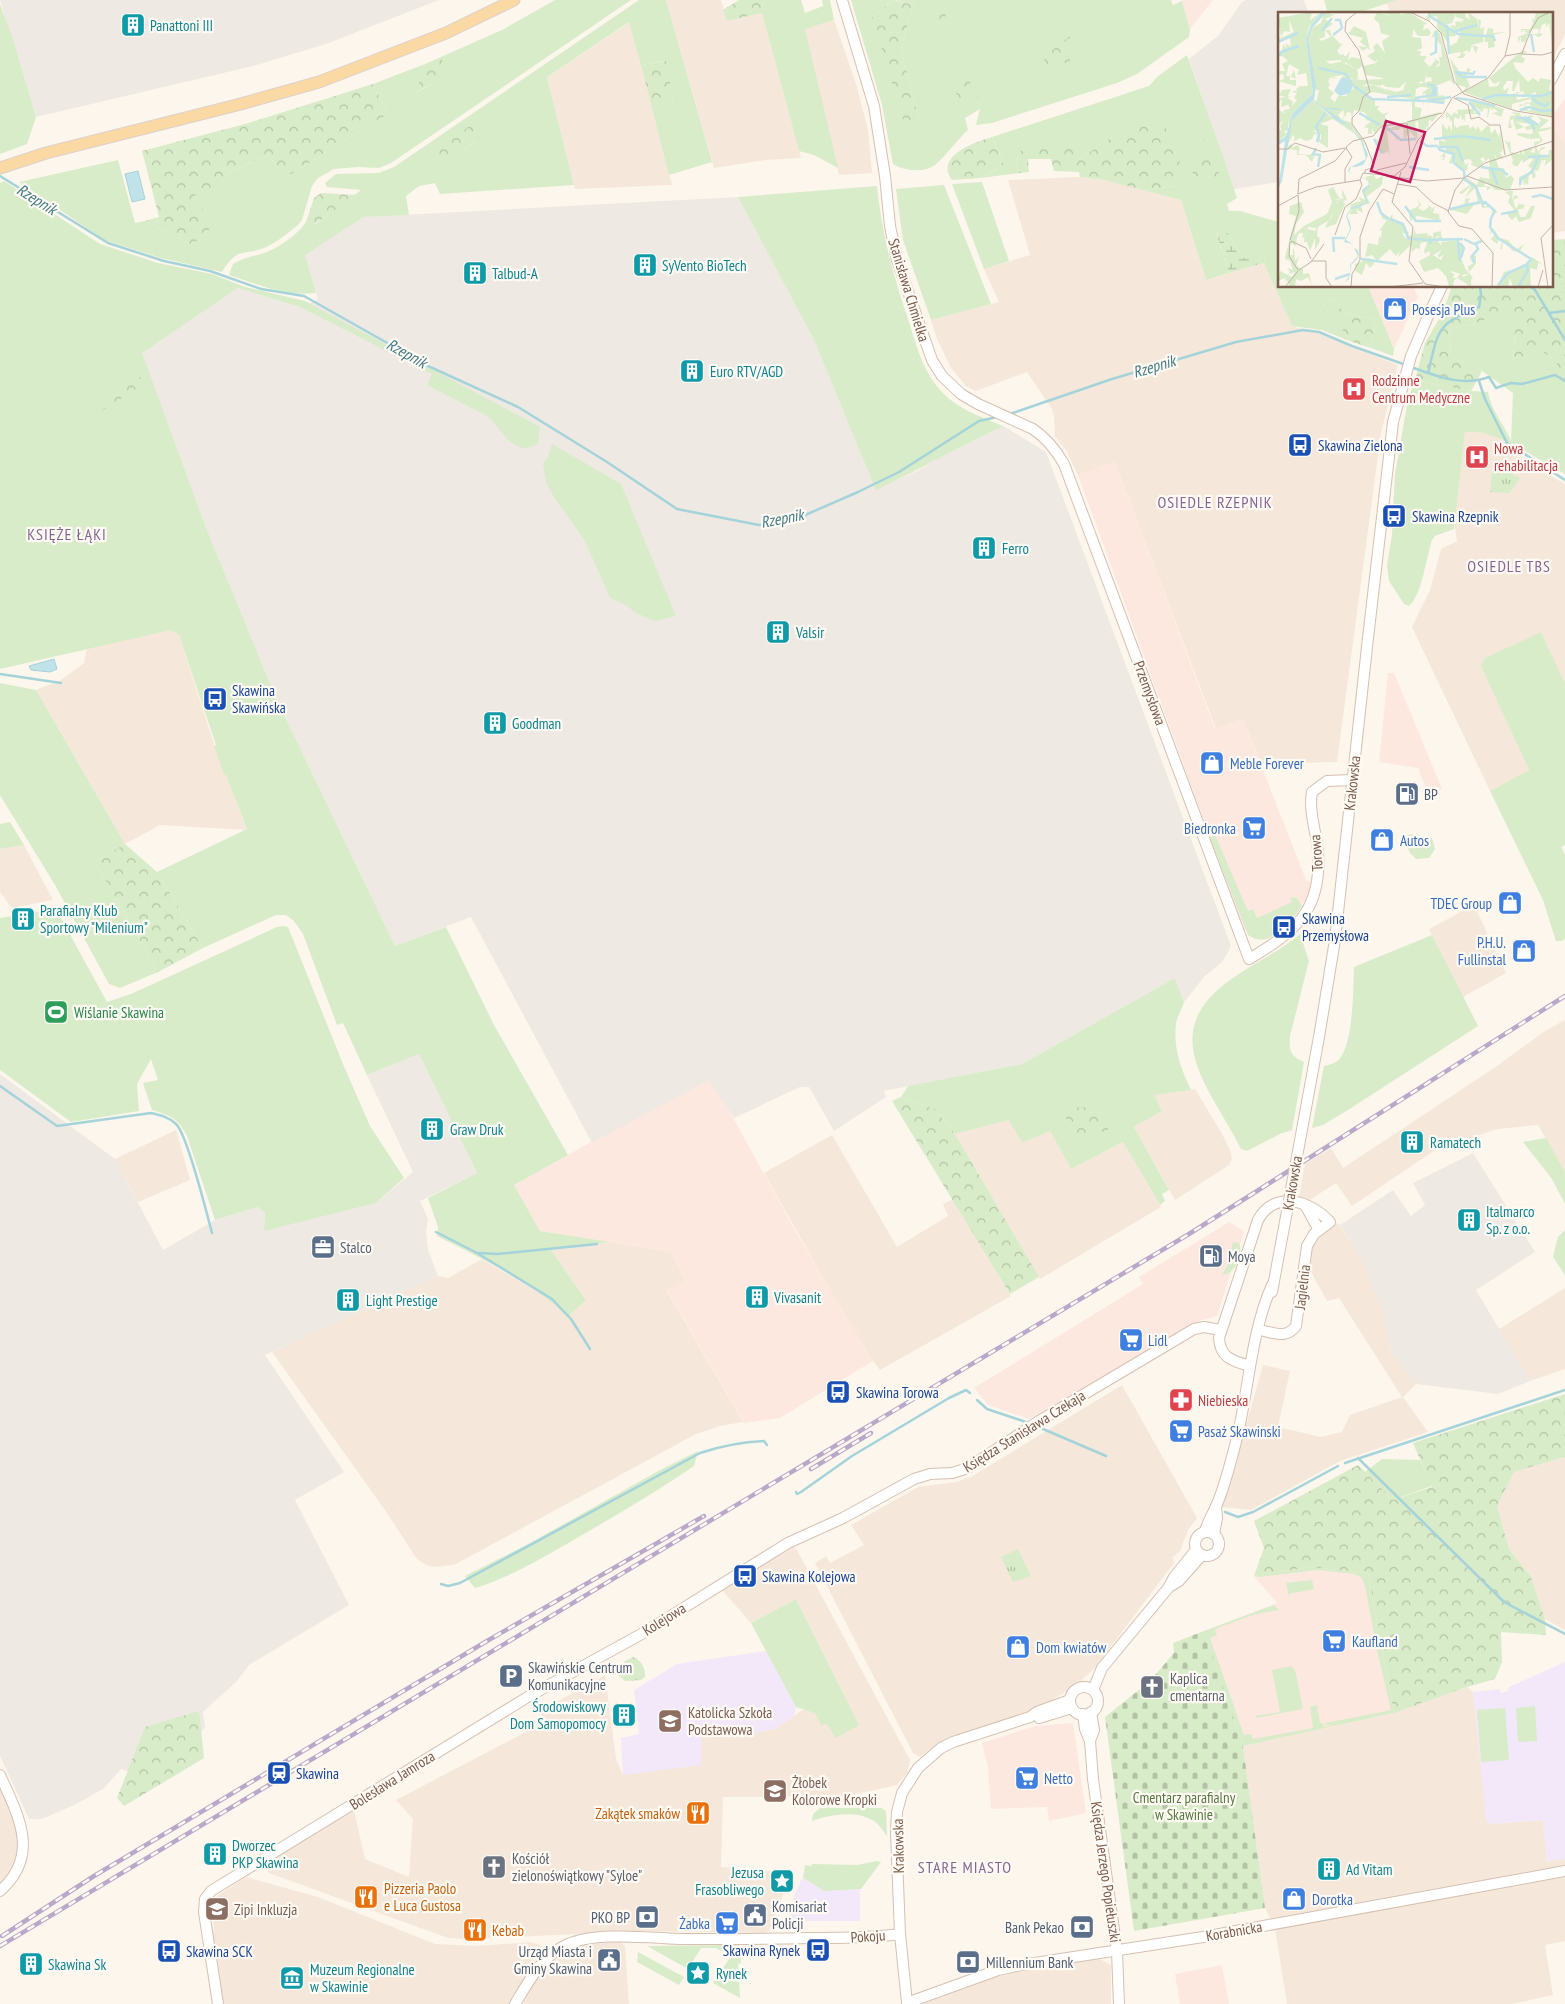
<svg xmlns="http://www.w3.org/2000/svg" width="1565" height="2004" viewBox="0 0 1565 2004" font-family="'PT Sans Narrow',sans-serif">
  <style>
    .residential { fill: #f5e8da }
    .commercial { fill: #fde8e0 }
    .industrial { fill: #efe9e4 }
    .education { fill: #f3e8fa }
    .grass { fill: #d8ecc9; fill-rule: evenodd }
    .forest { fill: url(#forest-crowns) }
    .wetland { fill: url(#wetland-marsh) }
    .cemetery { fill: url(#cemetery-stones) }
    .park { fill: url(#park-tufts) }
    .water { fill: #bfe3e8; stroke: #a5d3da }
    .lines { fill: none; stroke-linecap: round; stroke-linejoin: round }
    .stream { stroke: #a5d3da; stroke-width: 2.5 }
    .secondary-casing { stroke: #d6c0b0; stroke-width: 12 }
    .primary-casing { stroke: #dad1cd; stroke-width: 13 }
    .secondary { stroke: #fff; stroke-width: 10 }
    .primary { stroke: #fbd9a5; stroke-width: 11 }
    .rail-casing { stroke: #b9a8c9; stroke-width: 4.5 }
    .rail { stroke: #fffaf3; stroke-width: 2.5; stroke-dasharray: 8; stroke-linecap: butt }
    .secondary-bridge-casing { stroke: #d6c0b0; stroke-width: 12; stroke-linecap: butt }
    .secondary-bridge { stroke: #fff; stroke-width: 10 }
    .labels { text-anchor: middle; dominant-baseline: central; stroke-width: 4.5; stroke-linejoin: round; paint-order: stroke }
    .culture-label { font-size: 15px; fill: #0d838f; stroke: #fffaf3; text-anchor: start }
    .street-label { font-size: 15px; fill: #7a5c4d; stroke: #fffaf3 }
    .shop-label { font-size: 15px; fill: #366cbe; stroke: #fffaf3; text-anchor: start }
    .health-label { font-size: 15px; fill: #be3a42; stroke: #fffaf3; text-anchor: start }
    .transit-label { font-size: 15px; fill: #164399; stroke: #fffaf3; text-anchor: start }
    .service-label { font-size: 15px; fill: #4e5e75; stroke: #fffaf3; text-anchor: start }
    .leisure-label { font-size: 15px; fill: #27864d; stroke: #fffaf3; text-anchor: start }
    .worship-label { font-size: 15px; fill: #5b616d; stroke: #fffaf3; text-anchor: start }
    .education-label { font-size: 15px; fill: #785e54; stroke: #fffaf3; text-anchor: start }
    .park-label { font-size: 15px; fill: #537a41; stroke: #fffaf3 }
    .food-label { font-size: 15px; fill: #c56008; stroke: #fffaf3; text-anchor: start }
    .water-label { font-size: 16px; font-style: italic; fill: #437c86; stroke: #fffaf3 }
    .neighbourhood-label { font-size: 16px; letter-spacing: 1px; fill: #846695; stroke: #fffaf3 }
    .inset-river { fill: none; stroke: #bfe3e8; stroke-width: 2.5 }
    .inset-road { fill: none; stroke: #c5b3a7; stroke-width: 1 }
    .view { fill: #c2185b; fill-opacity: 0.15; stroke: #c2185b; stroke-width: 2.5 }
    .inset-edge { fill: none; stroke: #7a5c4d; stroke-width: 2.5 }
  </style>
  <defs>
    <pattern id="forest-crowns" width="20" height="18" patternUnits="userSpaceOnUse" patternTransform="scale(1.25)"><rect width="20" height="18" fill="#d8ecc9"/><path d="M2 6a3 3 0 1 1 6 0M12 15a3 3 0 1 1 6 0" fill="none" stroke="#b4c2a5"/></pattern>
    <pattern id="wetland-marsh" width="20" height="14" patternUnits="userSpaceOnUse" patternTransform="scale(1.25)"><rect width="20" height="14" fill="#d8ecc9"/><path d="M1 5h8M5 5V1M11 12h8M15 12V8" fill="none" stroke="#b4c2a5"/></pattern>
    <pattern id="cemetery-stones" width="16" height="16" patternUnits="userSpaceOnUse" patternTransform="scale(1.25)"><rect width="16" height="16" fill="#d8ecc9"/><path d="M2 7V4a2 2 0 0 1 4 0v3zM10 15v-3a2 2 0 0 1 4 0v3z" fill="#b4c2a5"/></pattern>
    <pattern id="park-tufts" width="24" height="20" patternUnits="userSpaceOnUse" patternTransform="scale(1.25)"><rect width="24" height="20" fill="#d8ecc9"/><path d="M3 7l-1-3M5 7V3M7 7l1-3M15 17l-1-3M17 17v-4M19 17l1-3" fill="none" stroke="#b4c2a5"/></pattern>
  </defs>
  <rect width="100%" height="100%" fill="#fdf6ec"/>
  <g class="residential">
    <polygon points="666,0 721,0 727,21 762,13 801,158 766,160 714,168"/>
    <polygon points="1397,0 1565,0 1565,35 1551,62 1551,14 1390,14 1387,3"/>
    <polygon points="834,20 857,87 868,130 872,173 839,175 804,29"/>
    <polygon points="630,22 672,185 575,189 547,77"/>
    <polygon points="1551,126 1565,143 1565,231 1551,233"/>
    <polygon points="1080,177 1104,180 1181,200 1206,280 1264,263 1292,326 1320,334 1398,365 1381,433 1337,762 1261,764 1243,719 1216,729 1115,462 1078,475 1066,450 1055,436 1054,416 1052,409 1027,372 976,391 966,386 951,368 937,339 931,320 999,302 984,269 1030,255 1008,180"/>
    <polygon points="1465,432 1481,432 1511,443 1518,457 1565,484 1565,683 1541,632 1481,665 1529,770 1490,791 1412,627 1430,590 1441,549 1457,541 1454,522"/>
    <polygon points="171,630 179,635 224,775 226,774 247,830 160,825 125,844 36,690 61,680 84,663 87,648"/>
    <polygon points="24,845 53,900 12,908 0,892 0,849"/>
    <polygon points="1474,905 1506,973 1463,997 1429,929"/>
    <polygon points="1565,1020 1565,1172 1538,1125 1497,1129 1434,1151 1352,1206 1336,1183 1308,1201 1299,1197 1305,1164 1331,1148 1343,1168 1494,1068 1545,1031"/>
    <polygon points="1195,1089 1221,1132 1231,1152 1232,1160 1229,1165 1175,1200 1134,1127 1162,1111 1153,1095"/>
    <polygon points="1009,1120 1050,1131 1071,1169 1123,1142 1161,1207 1040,1279 955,1134"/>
    <polygon points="176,1130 190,1180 138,1202 115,1159"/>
    <polygon points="832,1135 897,1247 948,1216 943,1204 953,1199 1011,1296 880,1370 873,1361 834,1297 764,1173"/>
    <polygon points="1338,1223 1357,1251 1383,1311 1392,1353 1416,1384 1403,1397 1428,1432 1340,1461 1251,1510 1220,1507 1232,1475 1263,1365 1290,1371 1278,1427 1321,1437 1342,1432 1350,1415 1402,1397 1339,1298 1327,1301 1311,1272 1311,1245 1314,1239"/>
    <polygon points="610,1242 671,1252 685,1281 667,1291 743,1422 720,1426 696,1434 454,1565 433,1567 426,1565 417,1559 385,1510 272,1352 438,1276 448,1278 482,1259 552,1300 586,1300 551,1250"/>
    <polygon points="1565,1288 1565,1369 1530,1381 1499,1329"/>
    <polygon points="1122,1385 1197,1518 1188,1530 1180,1551 1173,1557 1174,1563 1094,1669 1075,1686 1041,1707 952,1737 936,1745 920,1757 913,1753 815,1563 826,1556 830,1563 864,1545 851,1525 918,1487 956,1482 971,1477"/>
    <polygon points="1565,1457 1565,1630 1545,1619 1531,1577 1509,1549 1497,1506 1514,1472"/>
    <polygon points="793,1547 797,1550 910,1760 907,1773 897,1785 848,1796 723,1797 721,1867 786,1872 789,1879 769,1931 765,1933 643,1931 470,1939 448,1938 269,1873 267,1870 266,1866 271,1860 354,1810 365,1859 409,1877 413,1819 396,1800 541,1724 542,1710 605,1675 616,1759 623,1775 701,1737 746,1734 775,1729 804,1709 842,1691 796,1599 751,1623 721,1589 786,1548"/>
    <polygon points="1467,1687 1473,1692 1489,1824 1543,1820 1547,1861 1565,1859 1565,1941 1545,1945 1553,1995 1512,2004 1287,2004 1275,1928 1265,1908 1243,1746 1390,1714"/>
    <polygon points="0,1786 16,1826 19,1844 18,1855 14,1865 6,1878 0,1883"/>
    <polygon points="246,1877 318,1897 435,1944 477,1946 530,1942 540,1945 540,1952 509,2004 223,2004 212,1947 214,1927 212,1905 217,1896"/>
    <polygon points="620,1942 625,1946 629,2004 524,2004 524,2001 540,1973 552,1961 571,1949 588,1944"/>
    <polygon points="1098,1958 1111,1965 1111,2004 920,2004 997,1976"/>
  </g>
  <g class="commercial">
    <polygon points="1182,0 1213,0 1190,29"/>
    <polygon points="1565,99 1565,143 1551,126 1551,117"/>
    <polygon points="1368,286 1413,286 1418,297 1394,349"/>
    <polygon points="1115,461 1215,729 1243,719 1306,880 1313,883 1307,901 1244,931 1078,475"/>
    <polygon points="1388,673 1394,673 1442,789 1425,786 1418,768 1379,762"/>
    <polygon points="710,1076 796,1232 873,1361 780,1418 744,1423 667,1290 685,1281 671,1252 540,1231 514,1185"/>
    <polygon points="1229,1222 1244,1231 1217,1316 1199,1321 1029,1419 988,1405 974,1388 1143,1284 1139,1277"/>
    <polygon points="1310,1567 1368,1573 1394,1713 1243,1746 1204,1631 1277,1603 1254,1576"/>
    <polygon points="1073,1723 1086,1813 1049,1821 1047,1807 991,1809 988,1768 982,1743 1035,1726"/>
    <polygon points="1222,1965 1229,2004 1180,2004 1175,1974"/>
  </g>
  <g class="industrial">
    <polygon points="0,0 439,0 326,44 253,66 36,117"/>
    <polygon points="1246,0 1304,0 1309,14 1279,14 1279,117 1277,118 1279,182 1234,189 1189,59 1218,36 1242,2"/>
    <polygon points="738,197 814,340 876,489 917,471 966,442 1003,426 1046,452 1231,946 1223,961 1204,977 1184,1002 1175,978 1022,1064 884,1091 886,1097 834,1131 809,1087 800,1087 734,1118 709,1080 592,1143 471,917 395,946 276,698 205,525 141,353 238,288 301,308 318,299 304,255 364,217"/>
    <polygon points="419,1054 477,1173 420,1201 428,1219 426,1232 428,1250 438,1276 265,1355 344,1472 295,1500 349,1605 249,1665 237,1681 203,1712 205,1727 200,1734 128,1771 121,1769 103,1789 74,1805 42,1819 29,1819 0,1756 0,1074 115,1159 163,1250 215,1220 258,1207 265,1212 264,1230 376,1203 413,1172 367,1075"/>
    <polygon points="1473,1153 1535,1252 1476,1290 1530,1381 1498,1394 1416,1384 1392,1353 1383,1311 1357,1251 1340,1225 1393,1190 1411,1216 1425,1205 1413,1183"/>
  </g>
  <g class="education">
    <polygon points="766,1651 796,1707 794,1716 775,1729 746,1734 701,1737 701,1765 623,1775 621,1738 639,1734 634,1690 677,1664"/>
    <polygon points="1565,1662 1565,1859 1547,1861 1543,1820 1489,1824 1486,1820 1473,1692 1500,1689 1501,1693 1508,1691 1509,1687"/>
    <polygon points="802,1878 824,1891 860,1889 860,1921 795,1921 791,1916 791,1909 794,1896"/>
  </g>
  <g class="grass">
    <path d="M555,0H631L391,163L379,168L358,167L334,169L318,178L312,186L302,220L298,225C288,233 276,243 264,248C241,257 238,246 222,272L161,258L104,240L19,182L118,160L135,223L145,221L192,245L194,196L226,185L224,175L268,155L286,177L388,114L373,84L425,64L417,92L448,75L441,57L502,30Z"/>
    <path d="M639,0H666L712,162L669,175L653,112L673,101L665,61L641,65L629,22L547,77L574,185L440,194L435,183L419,186L406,196L409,215L364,217L305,255L316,293C287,297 256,284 229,275L233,264C244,257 256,256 267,252C281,246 298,234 306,222L316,224L361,190L327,187L325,183L336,174L379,173L394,167ZM483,136L450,160H424Z"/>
    <polygon points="763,0 801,0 805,13 823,6 822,0 830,0 834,20 805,29 838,168 814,155 799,151 762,13"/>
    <path d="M851,0H894L872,17L919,120L901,49L913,5L896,0H1171L1173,5L1182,1L1190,29L1189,37L1137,74L1117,83L992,123L976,125L980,109L965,118L968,130C958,139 944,158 935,165C924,173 904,171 893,164L882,105Z"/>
    <polygon points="1324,0 1397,0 1355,14 1328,14"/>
    <polygon points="0,4 12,36 36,117 27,144 0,154"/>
    <polygon points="1187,55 1223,156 1212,154 1204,140 1219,172 1227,168 1237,198 1227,204 1229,211 1240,211 1279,222 1279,286 1368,286 1394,349 1393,356 1371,348 1375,320 1345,313 1332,299 1323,305 1352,342 1322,330 1292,326 1264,263 1265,253 1243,258 1228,233 1216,233 1229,273 1206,280 1181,200 1142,190 1176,186 1112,137 1078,160 1049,151 1015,154 1019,173 980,178 1004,165 992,137 1149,86 1157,77"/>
    <path d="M4,181L100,244L158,263L212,274L245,287L305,301L540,427L538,444L528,448H521L509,441L489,417L427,385L432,374L302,308L238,288L142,353L205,525L276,698L395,946L446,927L494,1025L568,1155L514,1185L540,1231L610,1242L551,1250L586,1300L567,1317C534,1282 480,1258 437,1236L438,1227L428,1198L477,1173L419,1054L367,1075L343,1023L337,1025L303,934L294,921L286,915H276L203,948L157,872L247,829L226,775H224L214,746L216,745L179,635L171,630L0,669V183Z"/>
    <polygon points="982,182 1009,261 984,269 952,184"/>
    <polygon points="944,185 991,304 931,320 903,240 896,189"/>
    <path d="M877,186C882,235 893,275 909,322C917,348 924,374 943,393C959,410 982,417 1003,426C960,446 919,470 876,490L814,340L738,197Z"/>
    <path d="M1508,311L1515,333L1513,361L1538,349L1557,361L1558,382H1565V474L1511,443L1481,432H1465L1454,529L1435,536L1432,540C1426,558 1422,595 1409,606L1404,604L1389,581L1387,565L1392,535L1395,474L1408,399L1415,380L1471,391L1488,392C1491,411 1504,424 1511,441L1513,393L1482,371L1451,357L1449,329L1476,323Z"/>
    <polygon points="552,444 621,484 676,616 655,621 636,613 626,605 610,598 585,541 554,497 546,482 543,464 548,457"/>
    <polygon points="1541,632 1565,683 1565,845 1561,847 1565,855 1565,939 1562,941 1556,941 1543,900 1490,791 1529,770 1481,666 1485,658"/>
    <polygon points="0,683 36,690 125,844 95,862 158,972 120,988 109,984 55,885 0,795"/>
    <polygon points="10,822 24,845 0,849 0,824"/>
    <polygon points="1411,834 1432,838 1435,849 1429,858 1416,859 1410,853 1404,839 1405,836"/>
    <path d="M1215,835L1248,911L1253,909L1257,918L1292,902L1290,897L1297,898L1302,906C1292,921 1269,951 1248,935L1210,838Z"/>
    <path d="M56,909L107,1002L131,994L277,927L284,926L288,927L343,1064L370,1126L404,1178L376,1203L264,1231L265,1213L258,1207L215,1220L187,1136C178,1118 171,1116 152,1110L143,1083L158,1080L151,1059L137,1084L139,1111L71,1122L0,1070V918Z"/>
    <path d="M1300,934L1309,961L1290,1036C1289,1051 1290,1056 1304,1062L1292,1130L1280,1134L1247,1151L1241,1149C1212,1090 1154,1034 1230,980C1253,963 1279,952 1300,934Z"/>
    <path d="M1432,935L1478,1026L1348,1110L1323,1125L1312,1128L1324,1066C1328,1065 1333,1064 1336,1062C1354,1051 1353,987 1354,967Z"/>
    <path d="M1175,978L1184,1002C1182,1009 1177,1017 1176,1024C1173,1048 1181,1069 1191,1090L1154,1095L1162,1111L1134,1127L1169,1190L1162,1194L1165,1201L1160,1205L1123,1142L1071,1169L1050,1131L1022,1143L1009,1120L955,1134L935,1109L901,1097L908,1086L1022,1064Z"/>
    <polygon points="1546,1138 1565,1172 1565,1204 1552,1179 1523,1142"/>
    <polygon points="1565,1230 1565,1275 1553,1257 1558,1237"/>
    <path d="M1233,1242L1239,1243C1244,1254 1236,1274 1222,1275L1227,1266Z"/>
    <path d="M698,1451L694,1466C656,1492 617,1515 577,1538C544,1557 511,1577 475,1588L465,1576L530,1543L660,1470Z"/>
    <polygon points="1382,1459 1420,1460 1432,1486 1393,1500 1365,1472"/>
    <polygon points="1310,1567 1368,1573 1394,1713 1243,1746 1204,1631 1274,1605 1279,1610 1253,1615 1215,1629 1217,1635 1210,1638 1244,1735 1251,1734 1253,1739 1313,1728 1310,1707 1317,1705 1320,1723 1323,1723 1324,1727 1334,1725 1325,1725 1325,1723 1391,1710 1378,1655 1365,1586 1362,1578 1355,1574 1318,1570 1260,1577 1254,1576"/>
    <polygon points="1312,1580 1314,1589 1289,1594 1291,1607 1286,1583"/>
    <polygon points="796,1599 859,1725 836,1738 827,1724 821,1725 815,1713 796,1707 751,1623"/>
    <polygon points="1291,1666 1295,1670 1303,1709 1256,1718 1255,1716 1280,1712 1272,1670"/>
    <polygon points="1535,1706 1537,1741 1518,1742 1516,1708"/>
    <polygon points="1505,1708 1509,1760 1481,1762 1477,1710"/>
    <path d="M820,1808H881L886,1811L887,1836C883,1831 879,1824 874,1821C857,1810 830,1814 812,1821L813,1814Z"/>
    <polygon points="877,1861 881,1862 861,1889 824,1891 803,1878 805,1865 811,1866 812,1864 857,1865"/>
    <polygon points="738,1945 740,1948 741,1963 738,1964 740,1998 713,1983 731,1956 716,1948 701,1948 688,1969 647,1946"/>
    <polygon points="638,1952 684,1977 679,1985 637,1962"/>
  </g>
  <g class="forest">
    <polygon points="739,0 763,0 762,13 727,21 723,10"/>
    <polygon points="894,0 913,5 901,49 919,120 905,126 872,17"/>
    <polygon points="944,11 953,35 940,36 930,19"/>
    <polygon points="1070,36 1070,62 1048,66 1043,58"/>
    <polygon points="441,57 449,75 416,92 425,64"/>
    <polygon points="666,61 673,101 653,112 641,65"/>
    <polygon points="965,73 980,102 959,99 955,90"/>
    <polygon points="373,84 388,114 286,177 268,155 224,175 227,185 194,196 213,226 192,245 145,221 159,217 142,151 245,124"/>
    <polygon points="1162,119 1183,170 1176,186 1142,190 1104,180 1080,177 1079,172 1054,171 1051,159 1028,159 1029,172 1019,173 1015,154 1039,142 1049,151 1074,145 1078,160 1112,137"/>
    <polygon points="478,120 483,136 450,160 423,160"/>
    <path d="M992,137L1004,165L980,178L952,180C934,156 975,142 992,137Z"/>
    <polygon points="1204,139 1212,154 1223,156 1227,168 1219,172 1212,183 1193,174 1191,165 1202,155"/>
    <polygon points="321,193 357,195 315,224 306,222 314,198"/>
    <polygon points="1565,239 1565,382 1557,382 1557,361 1538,349 1513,362 1515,333 1508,312 1476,323 1449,329 1451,357 1482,371 1471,391 1415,380 1425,343 1443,312 1452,286 1551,286 1551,240"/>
    <polygon points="1332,299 1345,313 1375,320 1371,348 1352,342 1323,305"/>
    <polygon points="137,375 147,382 100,412 111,393"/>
    <polygon points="125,844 157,872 203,948 158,972 95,862"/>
    <polygon points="901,1097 935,1109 955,1134 1039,1277 1010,1294 892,1101"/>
    <polygon points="1095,1107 1111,1128 1080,1142 1060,1108"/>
    <polygon points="1565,1394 1565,1457 1514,1472 1497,1506 1509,1549 1531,1577 1545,1619 1546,1635 1501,1632 1502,1662 1495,1679 1467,1687 1394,1713 1368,1573 1310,1567 1254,1576 1264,1548 1254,1521 1358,1465 1393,1500 1432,1487 1413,1443"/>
    <polygon points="199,1711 204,1758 124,1806 117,1798 145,1727"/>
  </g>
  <polygon class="wetland" points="1216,232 1228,233 1243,258 1265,252 1264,263 1229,273"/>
  <polygon class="cemetery" points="1204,1631 1243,1746 1265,1908 1134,1931 1105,1717 1150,1681 1174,1653 1173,1643"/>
  <g class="park">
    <polygon points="1493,463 1520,478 1509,493 1490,492"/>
    <polygon points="1018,1549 1031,1576 1013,1582 1001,1557"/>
    <path d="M633,1657C642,1661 645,1667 645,1677L641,1680L625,1681L619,1676L618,1671L625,1661Z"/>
  </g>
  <g class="water">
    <polygon points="138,171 145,199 132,202 125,174"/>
    <polygon points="54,659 57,669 50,672 31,670 29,666"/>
  </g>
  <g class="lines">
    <g class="stream">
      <polyline points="0,176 108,243 164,261 210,271 261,289 304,296 428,366 518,407 607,462 677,509 759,525 796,519 858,492 899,472 979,421 997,417"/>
      <polyline points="1530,286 1535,290 1565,340"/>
      <polyline points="1549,313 1565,311"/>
      <path d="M1411,367C1437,376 1461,387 1489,377L1496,388L1511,383L1522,384L1555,375L1565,381"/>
      <path d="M1428,373C1439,328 1436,325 1479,307L1481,295L1480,286"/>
      <polyline points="1479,381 1485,399 1507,443 1565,480"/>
      <polyline points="1010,414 1112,379 1236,342 1303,330 1319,332 1352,346 1406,365"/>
      <polyline points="0,674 61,683"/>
      <path d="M0,1086L57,1126L151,1113C160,1115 169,1117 176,1124C187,1134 207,1214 212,1233"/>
      <polyline points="436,1232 477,1253 552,1299 571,1319 590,1349"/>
      <polyline points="479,1253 497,1254 597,1244"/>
      <polyline points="977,1400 987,1409 1029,1423"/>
      <polyline points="1036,1426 1106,1456"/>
      <polyline points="1358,1458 1504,1602 1565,1634"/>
      <polyline points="1345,1463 1565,1390"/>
      <polyline points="796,1492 797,1494 801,1492 852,1456 949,1398 966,1390 970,1393"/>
      <polyline points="1225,1512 1238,1517 1253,1512 1338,1466"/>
      <path d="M441,1584L448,1586L460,1583L700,1453C721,1446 741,1442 764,1441L767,1445"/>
    </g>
    <defs>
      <g id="secondary">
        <path d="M842,0L874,106L885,176L890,226L897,260L932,360L942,376L961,394L978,404L1033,429C1046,438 1056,450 1064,464L1249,959C1300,929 1325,906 1317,842C1314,826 1309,808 1312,792L1327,781L1353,780"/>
        <polyline points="1551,80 1565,54"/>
        <polyline points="1319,1037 1335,940 1368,638 1393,422 1411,356 1429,314 1442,286"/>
        <polyline points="1305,1205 1319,1230"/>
        <polyline points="1272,1292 1285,1222"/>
        <path d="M1250,1366C1233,1361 1220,1358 1219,1338L1258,1220C1275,1189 1311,1201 1330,1222L1314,1234L1307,1246L1296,1326C1287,1338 1277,1334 1264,1331"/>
        <circle cx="1207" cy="1544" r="12"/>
        <path d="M1205,1532C1207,1522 1213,1514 1217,1504C1226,1483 1231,1460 1237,1438C1249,1387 1251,1333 1272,1285"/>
        <polyline points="1214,1534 1217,1518 1216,1506"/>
        <polyline points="1169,1587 1179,1581 1202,1555"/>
        <circle cx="1084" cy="1701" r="14"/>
        <polyline points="1093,1690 1102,1668 1169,1587 1174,1577 1196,1550"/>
        <polyline points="1070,1700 1037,1712 1030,1717 953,1742 941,1748 918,1768 902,1793 897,1812 896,1831 900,1934 907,2003 998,1970 1022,1965 1203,1937 1565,1871"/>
        <polyline points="1083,1714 1085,1729 1090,1741 1093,1779 1117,1951 1119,2004"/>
        <polyline points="1039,1718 1072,1708"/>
        <polyline points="1090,1741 1094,1730 1091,1712"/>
        <path d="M0,1775C18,1815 41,1855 0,1891"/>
        <polyline points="218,2004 204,1912 205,1899 211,1891 531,1695 645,1632 788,1543 843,1518 914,1479 930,1474 952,1473 968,1468 1039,1421 1194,1329 1204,1327 1221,1330"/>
        <path d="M515,2004C529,1981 541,1957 566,1945C595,1931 651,1938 683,1939C725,1939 767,1939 809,1938C840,1938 870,1938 900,1934"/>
      </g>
      <polyline id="primary" points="0,168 46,153 237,105 319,82 446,33 514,0"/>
    </defs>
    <use href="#secondary" class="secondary-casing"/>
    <use href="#primary" class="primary-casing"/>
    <use href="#secondary" class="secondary"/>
    <use href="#primary" class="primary"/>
    <defs>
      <g id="rail">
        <polyline points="811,1469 871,1433"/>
        <polyline points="2,1936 94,1876 487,1641 704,1516"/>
        <polyline points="0,1946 1189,1234 1565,996"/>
      </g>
    </defs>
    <use href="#rail" class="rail-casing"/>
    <use href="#rail" class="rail"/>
    <defs>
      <polyline id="secondary-bridge" points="1285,1222 1319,1037"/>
    </defs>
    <use href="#secondary-bridge" class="secondary-bridge-casing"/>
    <use href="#secondary-bridge" class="secondary-bridge"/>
  </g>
  <defs>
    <symbol id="building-square" viewBox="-11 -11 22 22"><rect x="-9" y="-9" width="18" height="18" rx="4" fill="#0f9aa8" stroke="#fffaf3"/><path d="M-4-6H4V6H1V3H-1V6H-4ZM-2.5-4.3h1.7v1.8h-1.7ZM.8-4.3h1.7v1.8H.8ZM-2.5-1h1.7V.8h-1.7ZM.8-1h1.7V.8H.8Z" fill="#fff"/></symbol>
    <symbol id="shop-square" viewBox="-11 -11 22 22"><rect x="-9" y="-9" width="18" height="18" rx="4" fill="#3f7fe0" stroke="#fffaf3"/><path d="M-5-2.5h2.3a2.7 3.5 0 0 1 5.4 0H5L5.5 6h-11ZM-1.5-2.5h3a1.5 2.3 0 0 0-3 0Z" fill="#fff"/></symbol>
    <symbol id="hospital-square" viewBox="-11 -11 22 22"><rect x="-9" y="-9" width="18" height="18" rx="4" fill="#e0444e" stroke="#fffaf3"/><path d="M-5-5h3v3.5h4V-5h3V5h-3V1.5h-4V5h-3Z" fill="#fff"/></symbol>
    <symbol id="bus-square" viewBox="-11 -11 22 22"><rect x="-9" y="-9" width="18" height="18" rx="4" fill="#1a4fb4" stroke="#fffaf3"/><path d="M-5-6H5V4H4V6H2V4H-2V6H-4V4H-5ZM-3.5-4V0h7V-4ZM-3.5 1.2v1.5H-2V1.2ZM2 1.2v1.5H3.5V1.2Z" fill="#fff"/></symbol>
    <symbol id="fuel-square" viewBox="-11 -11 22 22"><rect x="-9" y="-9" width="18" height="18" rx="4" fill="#5c6f8a" stroke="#fffaf3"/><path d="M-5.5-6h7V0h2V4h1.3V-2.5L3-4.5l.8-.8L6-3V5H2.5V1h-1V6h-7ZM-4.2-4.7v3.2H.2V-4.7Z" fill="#fff"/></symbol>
    <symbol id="supermarket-square" viewBox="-11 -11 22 22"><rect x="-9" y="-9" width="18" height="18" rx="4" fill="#3f7fe0" stroke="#fffaf3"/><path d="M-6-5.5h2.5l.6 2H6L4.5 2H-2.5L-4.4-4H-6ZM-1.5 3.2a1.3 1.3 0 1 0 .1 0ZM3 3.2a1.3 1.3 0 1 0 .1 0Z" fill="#fff"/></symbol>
    <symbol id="stadium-square" viewBox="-11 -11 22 22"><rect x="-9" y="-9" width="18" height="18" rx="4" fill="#2e9e5b" stroke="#fffaf3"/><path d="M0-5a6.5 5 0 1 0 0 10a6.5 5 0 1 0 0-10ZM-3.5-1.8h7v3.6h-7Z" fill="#fff"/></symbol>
    <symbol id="office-square" viewBox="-11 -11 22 22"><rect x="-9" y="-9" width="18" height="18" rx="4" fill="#5c6f8a" stroke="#fffaf3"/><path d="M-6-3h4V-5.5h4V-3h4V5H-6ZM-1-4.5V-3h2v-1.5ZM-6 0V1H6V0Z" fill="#fff"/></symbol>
    <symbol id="pharmacy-square" viewBox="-11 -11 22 22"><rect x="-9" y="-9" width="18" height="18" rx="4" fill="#e0444e" stroke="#fffaf3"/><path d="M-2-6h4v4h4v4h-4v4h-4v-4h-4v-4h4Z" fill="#fff"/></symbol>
    <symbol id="parking-square" viewBox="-11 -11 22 22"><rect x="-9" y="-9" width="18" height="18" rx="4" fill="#5c6f8a" stroke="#fffaf3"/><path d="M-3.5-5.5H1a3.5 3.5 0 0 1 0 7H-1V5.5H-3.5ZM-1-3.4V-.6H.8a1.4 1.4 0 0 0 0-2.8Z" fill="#fff"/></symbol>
    <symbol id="church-square" viewBox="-11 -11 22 22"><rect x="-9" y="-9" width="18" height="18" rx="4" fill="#6b7280" stroke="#fffaf3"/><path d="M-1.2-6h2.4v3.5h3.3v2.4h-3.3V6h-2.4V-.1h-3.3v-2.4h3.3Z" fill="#fff"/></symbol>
    <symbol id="school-square" viewBox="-11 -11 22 22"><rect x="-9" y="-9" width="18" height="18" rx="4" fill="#8d6e63" stroke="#fffaf3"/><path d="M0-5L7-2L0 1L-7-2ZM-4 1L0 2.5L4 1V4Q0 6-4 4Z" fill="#fff"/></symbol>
    <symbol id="station-square" viewBox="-11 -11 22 22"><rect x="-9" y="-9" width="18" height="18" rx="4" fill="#1a4fb4" stroke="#fffaf3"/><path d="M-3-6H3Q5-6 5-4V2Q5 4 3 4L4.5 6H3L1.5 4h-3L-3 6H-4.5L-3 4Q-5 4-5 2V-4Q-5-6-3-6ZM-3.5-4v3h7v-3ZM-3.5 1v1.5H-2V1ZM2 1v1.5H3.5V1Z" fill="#fff"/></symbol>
    <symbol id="restaurant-square" viewBox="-11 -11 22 22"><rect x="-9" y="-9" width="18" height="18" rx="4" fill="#e8710a" stroke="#fffaf3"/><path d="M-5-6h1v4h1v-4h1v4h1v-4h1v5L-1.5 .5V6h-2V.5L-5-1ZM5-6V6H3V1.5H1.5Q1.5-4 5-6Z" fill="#fff"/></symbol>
    <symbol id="sight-square" viewBox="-11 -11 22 22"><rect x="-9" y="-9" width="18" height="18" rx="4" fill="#0f9aa8" stroke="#fffaf3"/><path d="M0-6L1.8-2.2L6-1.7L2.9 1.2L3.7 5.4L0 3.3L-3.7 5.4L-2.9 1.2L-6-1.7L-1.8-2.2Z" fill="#fff"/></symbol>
    <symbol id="civic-square" viewBox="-11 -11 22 22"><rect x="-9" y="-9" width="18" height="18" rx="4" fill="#5c6f8a" stroke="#fffaf3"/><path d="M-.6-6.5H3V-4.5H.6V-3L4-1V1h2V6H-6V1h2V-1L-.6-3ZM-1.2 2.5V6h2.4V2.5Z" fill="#fff"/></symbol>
    <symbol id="bank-square" viewBox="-11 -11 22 22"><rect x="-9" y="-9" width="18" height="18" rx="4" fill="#5c6f8a" stroke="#fffaf3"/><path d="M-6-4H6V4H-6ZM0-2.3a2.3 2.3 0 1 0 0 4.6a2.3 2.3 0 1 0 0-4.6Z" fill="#fff"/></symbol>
    <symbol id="museum-square" viewBox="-11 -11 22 22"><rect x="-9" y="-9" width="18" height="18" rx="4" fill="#0f9aa8" stroke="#fffaf3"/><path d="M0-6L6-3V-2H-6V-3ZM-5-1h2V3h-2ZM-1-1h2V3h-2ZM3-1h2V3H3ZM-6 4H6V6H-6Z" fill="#fff"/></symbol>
  </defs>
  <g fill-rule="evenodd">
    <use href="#building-square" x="119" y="11" width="28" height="28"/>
    <use href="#building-square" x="631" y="251" width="28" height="28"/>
    <use href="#building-square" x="461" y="259" width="28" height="28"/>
    <use href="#shop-square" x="1381" y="295" width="28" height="28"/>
    <use href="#building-square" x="678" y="357" width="28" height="28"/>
    <use href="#hospital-square" x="1340" y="375" width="28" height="28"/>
    <use href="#bus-square" x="1286" y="431" width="28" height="28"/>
    <use href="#hospital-square" x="1463" y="443" width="28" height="28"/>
    <use href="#bus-square" x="1380" y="502" width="28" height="28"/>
    <use href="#building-square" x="970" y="534" width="28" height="28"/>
    <use href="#building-square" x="764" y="618" width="28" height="28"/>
    <use href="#bus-square" x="201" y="685" width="28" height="28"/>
    <use href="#building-square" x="481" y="709" width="28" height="28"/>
    <use href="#shop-square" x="1198" y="749" width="28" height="28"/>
    <use href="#fuel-square" x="1393" y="780" width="28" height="28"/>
    <use href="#supermarket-square" x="1240" y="814" width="28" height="28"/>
    <use href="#shop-square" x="1368" y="826" width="28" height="28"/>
    <use href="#shop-square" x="1496" y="889" width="28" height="28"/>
    <use href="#building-square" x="9" y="905" width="28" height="28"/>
    <use href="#bus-square" x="1270" y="913" width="28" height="28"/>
    <use href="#shop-square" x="1510" y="937" width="28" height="28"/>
    <use href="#stadium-square" x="42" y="998" width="28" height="28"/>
    <use href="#building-square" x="418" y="1115" width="28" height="28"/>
    <use href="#building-square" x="1398" y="1128" width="28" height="28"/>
    <use href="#building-square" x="1455" y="1206" width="28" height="28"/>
    <use href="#office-square" x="309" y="1233" width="28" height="28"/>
    <use href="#fuel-square" x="1197" y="1242" width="28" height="28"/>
    <use href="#building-square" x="743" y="1283" width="28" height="28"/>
    <use href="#building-square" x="334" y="1286" width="28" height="28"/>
    <use href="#supermarket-square" x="1117" y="1326" width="28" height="28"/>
    <use href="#bus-square" x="824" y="1378" width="28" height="28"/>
    <use href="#pharmacy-square" x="1167" y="1386" width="28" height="28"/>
    <use href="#supermarket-square" x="1167" y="1417" width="28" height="28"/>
    <use href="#bus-square" x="731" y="1562" width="28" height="28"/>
    <use href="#supermarket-square" x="1320" y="1627" width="28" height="28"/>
    <use href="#shop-square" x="1004" y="1633" width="28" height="28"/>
    <use href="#parking-square" x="497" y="1662" width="28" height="28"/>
    <use href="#church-square" x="1138" y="1673" width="28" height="28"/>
    <use href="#building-square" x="610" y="1701" width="28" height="28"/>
    <use href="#school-square" x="656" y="1707" width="28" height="28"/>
    <use href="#station-square" x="265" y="1759" width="28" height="28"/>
    <use href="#supermarket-square" x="1013" y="1764" width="28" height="28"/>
    <use href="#school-square" x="761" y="1777" width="28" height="28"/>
    <use href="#restaurant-square" x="684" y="1799" width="28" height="28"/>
    <use href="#building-square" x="201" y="1840" width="28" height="28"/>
    <use href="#church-square" x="480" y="1853" width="28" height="28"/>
    <use href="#building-square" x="1315" y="1855" width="28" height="28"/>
    <use href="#sight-square" x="768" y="1867" width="28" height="28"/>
    <use href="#restaurant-square" x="352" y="1883" width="28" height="28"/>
    <use href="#shop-square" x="1280" y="1885" width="28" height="28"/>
    <use href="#school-square" x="203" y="1895" width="28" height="28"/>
    <use href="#civic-square" x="741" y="1901" width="28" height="28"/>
    <use href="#bank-square" x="633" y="1903" width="28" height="28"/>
    <use href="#supermarket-square" x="713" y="1909" width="28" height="28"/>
    <use href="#bank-square" x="1068" y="1913" width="28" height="28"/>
    <use href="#restaurant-square" x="461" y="1916" width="28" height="28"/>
    <use href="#bus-square" x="804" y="1936" width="28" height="28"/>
    <use href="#bus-square" x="155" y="1937" width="28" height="28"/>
    <use href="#civic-square" x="595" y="1946" width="28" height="28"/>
    <use href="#bank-square" x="954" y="1948" width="28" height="28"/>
    <use href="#building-square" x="17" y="1950" width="28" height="28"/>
    <use href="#sight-square" x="684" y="1959" width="28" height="28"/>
    <use href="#museum-square" x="278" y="1964" width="28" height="28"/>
  </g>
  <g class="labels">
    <g class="culture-label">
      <text x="150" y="25">Panattoni III</text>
      <text x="662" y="265">SyVento BioTech</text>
      <text x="492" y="273">Talbud-A</text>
      <text x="710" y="371">Euro RTV/AGD</text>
      <text x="1002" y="548">Ferro</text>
      <text x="796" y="632">Valsir</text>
      <text x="512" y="723">Goodman</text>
      <text x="40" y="910">Parafialny Klub<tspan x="40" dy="17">Sportowy "Milenium"</tspan></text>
      <text x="450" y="1129">Graw Druk</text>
      <text x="1430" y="1142">Ramatech</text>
      <text x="1486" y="1211">Italmarco<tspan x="1486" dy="17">Sp. z o.o.</tspan></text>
      <text x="774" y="1297">Vivasanit</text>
      <text x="366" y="1300">Light Prestige</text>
      <text x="606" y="1706" text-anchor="end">Środowiskowy<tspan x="606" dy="17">Dom Samopomocy</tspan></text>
      <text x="232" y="1845">Dworzec<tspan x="232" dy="17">PKP Skawina</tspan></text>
      <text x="1346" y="1869">Ad Vitam</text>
      <text x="764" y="1872" text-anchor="end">Jezusa<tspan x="764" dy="17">Frasobliwego</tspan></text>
      <text x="48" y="1964">Skawina Sk</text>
      <text x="310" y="1969">Muzeum Regionalne<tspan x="310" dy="17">w Skawinie</tspan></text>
      <text x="716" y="1973">Rynek</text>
    </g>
    <g class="street-label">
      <text transform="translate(909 290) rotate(73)">Stanisława Chmielka</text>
      <text transform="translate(1150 693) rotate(70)">Przemysłowa</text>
      <text transform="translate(1352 783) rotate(-84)">Krakowska</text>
      <text transform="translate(1316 853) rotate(-94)">Torowa</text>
      <text transform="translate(1292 1183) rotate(-80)">Krakowska</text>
      <text transform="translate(1302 1287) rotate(-83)">Jagielnia</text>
      <text transform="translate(1024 1431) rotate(-32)">Księdza Stanisława Czekaja</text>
      <text transform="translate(664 1619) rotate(-32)">Kolejowa</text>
      <text transform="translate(392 1780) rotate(-32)">Bolesława Jamroza</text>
      <text transform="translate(898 1846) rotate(-91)">Krakowska</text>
      <text transform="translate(1106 1872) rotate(82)">Księdza Jerzego Popiełuszki</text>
      <text transform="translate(1234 1931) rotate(-10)">Korabnicka</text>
      <text transform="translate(868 1936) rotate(-4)">Pokoju</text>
    </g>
    <g class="shop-label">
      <text x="1412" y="309">Posesja Plus</text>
      <text x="1230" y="763">Meble Forever</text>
      <text x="1236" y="828" text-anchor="end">Biedronka</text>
      <text x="1400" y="840">Autos</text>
      <text x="1492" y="903" text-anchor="end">TDEC Group</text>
      <text x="1506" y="942" text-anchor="end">P.H.U.<tspan x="1506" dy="17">Fullinstal</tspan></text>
      <text x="1148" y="1340">Lidl</text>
      <text x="1198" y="1431">Pasaż Skawinski</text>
      <text x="1352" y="1641">Kaufland</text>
      <text x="1036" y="1647">Dom kwiatów</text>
      <text x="1044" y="1778">Netto</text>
      <text x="1312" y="1899">Dorotka</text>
      <text x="710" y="1923" text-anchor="end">Żabka</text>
    </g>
    <g class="health-label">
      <text x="1372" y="380">Rodzinne<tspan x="1372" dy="17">Centrum Medyczne</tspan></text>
      <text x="1494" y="448">Nowa<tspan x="1494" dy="17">rehabilitacja</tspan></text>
      <text x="1198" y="1400">Niebieska</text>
    </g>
    <g class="transit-label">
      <text x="1318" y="445">Skawina Zielona</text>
      <text x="1412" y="516">Skawina Rzepnik</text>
      <text x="232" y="690">Skawina<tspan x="232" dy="17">Skawińska</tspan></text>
      <text x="1302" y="918">Skawina<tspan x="1302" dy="17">Przemysłowa</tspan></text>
      <text x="856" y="1392">Skawina Torowa</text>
      <text x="762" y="1576">Skawina Kolejowa</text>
      <text x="296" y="1773">Skawina</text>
      <text x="800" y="1950" text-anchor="end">Skawina Rynek</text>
      <text x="186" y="1951">Skawina SCK</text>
    </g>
    <g class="service-label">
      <text x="1424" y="794">BP</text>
      <text x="340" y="1247">Stalco</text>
      <text x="1228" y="1256">Moya</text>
      <text x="528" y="1667">Skawińskie Centrum<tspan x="528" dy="17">Komunikacyjne</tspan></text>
      <text x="772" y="1906">Komisariat<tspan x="772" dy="17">Policji</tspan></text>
      <text x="630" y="1917" text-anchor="end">PKO BP</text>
      <text x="1064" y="1927" text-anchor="end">Bank Pekao</text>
      <text x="592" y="1951" text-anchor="end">Urząd Miasta i<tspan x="592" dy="17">Gminy Skawina</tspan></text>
      <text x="986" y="1962">Millennium Bank</text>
    </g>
    <g class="leisure-label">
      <text x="74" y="1012">Wiślanie Skawina</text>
    </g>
    <g class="worship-label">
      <text x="1170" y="1678">Kaplica<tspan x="1170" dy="17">cmentarna</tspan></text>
      <text x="512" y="1858">Kościół<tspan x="512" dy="17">zielonoświątkowy "Syloe"</tspan></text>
    </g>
    <g class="education-label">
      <text x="688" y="1712">Katolicka Szkoła<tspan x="688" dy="17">Podstawowa</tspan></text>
      <text x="792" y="1782">Żłobek<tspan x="792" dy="17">Kolorowe Kropki</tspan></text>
      <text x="234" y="1909">Zipi Inkluzja</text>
    </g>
    <g class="park-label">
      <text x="1184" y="1797">Cmentarz parafialny<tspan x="1184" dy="17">w Skawinie</tspan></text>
    </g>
    <g class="food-label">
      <text x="680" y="1813" text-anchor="end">Zakątek smaków</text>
      <text x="384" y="1888">Pizzeria Paolo<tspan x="384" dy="17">e Luca Gustosa</tspan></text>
      <text x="492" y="1930">Kebab</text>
    </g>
    <g class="water-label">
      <text transform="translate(37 199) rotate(32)">Rzepnik</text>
      <text transform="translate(407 353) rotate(29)">Rzepnik</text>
      <text transform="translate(1154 366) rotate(-17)">Rzepnik</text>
      <text transform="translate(782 518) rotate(-11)">Rzepnik</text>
    </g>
    <g class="neighbourhood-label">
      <text x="1215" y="502">OSIEDLE RZEPNIK</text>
      <text x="67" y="534">KSIĘŻE ŁĄKI</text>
      <text x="1509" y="566">OSIEDLE TBS</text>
      <text x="965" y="1867">STARE MIASTO</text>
    </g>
  </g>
  <g transform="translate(1278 12)">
    <rect width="275" height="275" fill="#fdf6ec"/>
    <path d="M34,0L32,8L44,0L31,15L28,27L35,81L15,101L11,115L10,106V118L6,119L9,122L0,130V116L4,119L2,114L6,109L0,113L6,108L0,112V97L7,102L5,98L12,97L10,93L3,95L4,86L0,93V86L8,85L0,83V78L2,82L4,78L13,77L10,84L13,85H9L15,90L14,94L19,88L16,86L19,80L15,81V79H19L18,77L22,74H30L28,61L19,63L21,58L11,52L8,64H13L16,58L18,67L12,64V68H18V74L0,69L6,67L5,62L0,63V59H7L4,52L10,49L3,43L0,46L4,38L1,33L4,38L5,32L8,37L7,31L9,36L8,31L13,35L12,25L2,29L0,27L16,20L11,8L12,20L6,19L3,25L0,6ZM47,0L56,3L47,7L55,12L42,21L47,18H52L55,30L51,32L45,29L53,25L47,18V25L41,27L44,30L38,31L35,39L52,52L66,49L65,44H68L66,49L73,62L52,58L51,60L67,63L58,64L52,66L50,70L52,72L53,69L55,65H56L60,67L55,66L50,76L56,81L52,86L57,90L60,84H68L76,76L72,67L80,68L79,59L81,68L106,67L103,74L89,72L83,75L95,73L107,77L108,80V77L118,80L125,78L128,70L133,85L146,89L152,87H147L150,85L146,81L144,85L145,80L151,76L139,74L137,77L135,73L154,69L153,65L146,66L149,65L148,59L161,54L172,68L158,74L161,84L166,83L167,91L151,89L150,95V89H146L145,95V89H137V95L144,96L142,105L162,100L154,110L151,107L150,118L148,113V117L141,119L140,109L137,110L140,128L132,120L126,128L125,113L124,118L123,114L121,118H113L120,126V129L113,119H109L112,146L110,139L105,142L97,132L96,126L102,130L104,113L97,122L94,116V122H90V116L86,115L93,109L87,108L90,105L86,100L76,98L74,107L73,101L69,100L67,106L65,98L60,103L64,108L66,103L65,108L72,110L86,130L87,134L75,118L38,91L41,78H38L30,27L34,16L43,11ZM95,80L134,87V108L110,117L107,104L111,100L105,102L99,97L102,94H97V87L88,83ZM103,0H122L123,3L131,0L149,12L138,14L129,5L128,11L123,4L121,7ZM190,0L199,7L201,18L200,7L203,8L202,17L206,15L205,30L193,33L200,35L198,42L194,33L191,41L189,38L184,41L188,42L185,46H178L183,43L182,40L171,42L170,35L179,30L182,22L180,15L188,5L192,8ZM262,0H275V12L274,17L272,18L275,17L274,32L271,11L268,15V11L264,13L261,21L265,22L261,25L254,22H260L261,17H253L247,30H243V25L240,31V25L250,21L245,19L252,18H245L243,21V17H252L249,14L252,17L255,11L254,6L256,8L258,1ZM210,16L215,17V21L228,20L215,23L217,35L210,36V30H206ZM245,38L249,40L243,44L247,47L245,51L235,50L238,57L250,70L255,66L261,70L262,66L273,68L271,78L275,79V105L243,98L248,93L250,99L256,96L250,91L241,95L242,92L244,93L249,90L253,91V87L234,92V97L185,80L210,67L211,75L220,74L222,69L216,72L211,66ZM241,67L242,80H238V82L245,79L247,84L258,80V84L239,88L237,81L228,85L231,75L226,79L225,75L229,69H235L234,79H236ZM192,87L226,97L223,105L214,101L220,100L216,96L214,98L212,95L210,105H209L210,97L206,96L204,100L197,95L196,101L202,99V102H187V110L185,106L184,109L183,103L181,107L176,105V117L177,112L178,116L181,115V109V114L191,113V117L195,114L198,118L200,114L203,120L211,112L213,122L217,117L221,125L222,119L226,143L224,137L223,141L220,139L226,146L219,147L216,141L221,157H212L211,146L207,150L206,145L202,147L206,151L201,156L192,152L195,151L192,147L185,148L188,153L190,150L189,159L178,153L177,143L174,152L171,151L175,140H170L169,147L170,140L168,139L166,148H163L165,147V144L161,146L168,139V135L161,134V128L168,130L164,125V111L169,118L171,113L174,120V108L172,110L171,104L168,107V99L174,104L176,100L180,103L179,98L194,97ZM35,88L52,104L68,112L77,122L55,107L42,112L50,114V136L41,130L40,135L41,123L43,129V123L39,118L34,119L38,120L39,123L36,122L34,127L28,129L22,126L14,130L17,126L15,123L8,135L15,131L14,136L19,133L22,136L20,142L32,143L39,136L34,150L28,143H19V138L8,137L14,109ZM232,100L242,101L241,106L242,102L244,107L248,103V108L251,103L256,104L252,107L260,113L263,108L258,104L271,108L261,117L273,115V117L260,120L265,129L258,133L260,140L264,135H268L261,140L265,145L270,146L271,138H274L275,147L266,154L268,148H264L260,159L256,158L255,147L252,146L245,151L244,147L240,154H236L235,151L233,155L235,148L227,128L231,131L232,127L233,140L242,142V138L246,143V138L253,135L255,137L252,140L257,141L256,130L262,129V126L252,127V122L251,127L239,123L240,121L254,122L255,117L248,118L247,115L255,112L238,110L246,115L238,118L235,107L232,109L234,116H230L232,104L239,103ZM91,172V175L86,180L92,191L83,194L85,201L78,197L80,202H71L74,196L68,194L74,195L72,192L83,189L80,185L88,188L84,178ZM55,175L62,187L66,186L64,184V177L69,187L65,189L67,192L61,187L56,188H60L50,212L60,208L47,216L50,209L47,207L30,215L28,224L34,223L38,217L34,224L41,225L42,229L34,225L29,234L33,225L28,224L26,229L28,216L19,223L18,234L12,231V243H15V237H16L17,249L21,244L18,254L25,257V262L31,261L34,274L30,265L23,269L18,267L17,275H12L8,267L7,272V266L0,269L2,259L14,265L17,260L11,262H9L12,261L10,256L15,258L12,249L8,247L9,253L7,245L18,204L11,202L12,194L23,190L26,200L18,212L16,223L26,214L49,202L54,190L50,178ZM140,187L143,193L140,196L145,199L151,195L149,192L153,195V200L154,194V197L157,194L155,201L161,202L162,209L140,204L134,206L133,211L130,199L141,194ZM136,217L138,222L150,221L149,224L152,223L155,226V221L163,219V225L159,224L157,228L161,226L164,227L159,228L164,234L166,242L161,246L160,243L164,238L157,242V233L135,226ZM187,256L191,262L183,263L187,266L182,267H193V275L180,266L176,268L175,275L171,274L168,264H173L171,259L176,262L175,266H179Z" fill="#d8ecc9" fill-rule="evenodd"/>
    <path d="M99,0L120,6L123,3L138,13L142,8V13H138H146L145,18L150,16L153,21L151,24H140L135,17L134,25L143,26L144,36L138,39H143L142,44H149L146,49L152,55L158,47L154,45L162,50L161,45H164L163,33L157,27L159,23L153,26L157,18L161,19L177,74L161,56L162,50L156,57L160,59L159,63L155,60L154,65H151L149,59L146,72L144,69L140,71L146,73L138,77L137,86L133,85L130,83L132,79H128V70L121,76L108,75L104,72L105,66L88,63L84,54L78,59L75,55L72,58L74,54L65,49V60L63,48L47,49L35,39L33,41L38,31L55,24L62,32L65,31L59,39L62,43L66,42L65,48L72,39L70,48L74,45L82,47L86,54L98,51L100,47L97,50L89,44L97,39L95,35L99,31L107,41L104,29L112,24L103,21L101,11L96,7ZM151,0H187L188,8L178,5V2L174,11L167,13L175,17L172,13L178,14L177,10L184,9L177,20L178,24L169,25L171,33L159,15V4L155,5L153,0L152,9L148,6ZM76,14L88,20L92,38L89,36L85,39L80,34L89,35L82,30L85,26L70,22ZM172,46L182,60L188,62L189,56L193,57L188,65L192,74L185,80L188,75L179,73ZM251,142L271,143L266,144V152L265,144H261L263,146L255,155L258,164L255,167L254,162H251L250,173L248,171L246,174L245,167L241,175V165L250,161L254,157L250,154L254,149L260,147L251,145L246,148L250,145L247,143ZM210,156H226L228,166L233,163L236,167L232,178H217L208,170L206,174L213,175L209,179V175H198L204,190H208L205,194H213L220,201H213L216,198L213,195L204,196L203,192L196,193L189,202L173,198L187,191V187L192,186L190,190L194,193L200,191L197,176L187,186L194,173L184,182L181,181L193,172L186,168L185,163L199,173L202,165L212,167ZM231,179H235L234,188L237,183L241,185L235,188L238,197L241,192L237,191L247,193L245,197H240L242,205H247L253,194H257L253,206L241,210L238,204L234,208L230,204V199L234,201L238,200L230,190L232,184L227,180ZM61,187L67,192L58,212L47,216L54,205L57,189L59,192ZM103,200L110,207L115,202L114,206L126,212L131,222L124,221L128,227L130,223L152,228L148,225L149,223L154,229L163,224L166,228L162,227L157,229H152V232L162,231L157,233V242L151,245L155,243L163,248L166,242L162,240L165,238L163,230L179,228L186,237L183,246L187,256L183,266L191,262L190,254L196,251V248L194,245L193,251L192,245L200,237L194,244L202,243L198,244V252L191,260L195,267L181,268L183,262L173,259L174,264H168L160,256L146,260L141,249L152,243L151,239L147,242L146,239L150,228L142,232V237L138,236L134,240L133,233L120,245L122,239L118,244L112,237L99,249L94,243L87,245L90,231L100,233L101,224L103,226L104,218L101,219L109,208L104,207ZM47,207L51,208L40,215L39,225L42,229L37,238V226L32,239L29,230H26L27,223L24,227L25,221H21L17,230L19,223L24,217L29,216L28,223L30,217L37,219L39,216L30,215ZM213,215L217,219L221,226L230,228L238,238L246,232L242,239L244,241L235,239L225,229L224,237H222L224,230L221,228L219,232L213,227L217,222L216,219L212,222ZM80,245L95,247L96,252L92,256L88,251L84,263L77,259V252L86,249ZM254,245L264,252L260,251L259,258L252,256L253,274L235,275L232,266L230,275H219L226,260L244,255V252L247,253Z" fill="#d8ecc9"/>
    <path d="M70,52L80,60L79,69L72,66L75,74L64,66L66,62L48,60L66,58L72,63L66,55Z" fill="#d8ecc9"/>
    <path d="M129,4L138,6L137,13L143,15L128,12L135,16V23L120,25L103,21L101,9L123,7L127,12ZM96,163L98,167L105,164L104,173L88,185L86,180L93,173L87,165Z" fill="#d8ecc9"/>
    <path d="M44,0L48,1L34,16L30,27L38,74L36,88L46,96H59L64,98L48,97L69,112L84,129L90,143L87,150L85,153L77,155H73L71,160L91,169L92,174L86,180L91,192L88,190L85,193L79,196L73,197L69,204L72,211L73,217L68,228L73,231L76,236L80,238L81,243L79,247L73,253L72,263L71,267L67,270L65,275L67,270L72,263V253L80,244L74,232L66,230L72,217L68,204L73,196L88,190L85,181L87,176L85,182L84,178L91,173L90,168L70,160L71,156L88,147L83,129L69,113L59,109L35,88L14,109L4,169L0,177L7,129L0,133V130L8,124L15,101L35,81L28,27L33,13ZM63,66H68L75,74L72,81L62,84L56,79Z" fill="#bfe3e8"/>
    <path class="inset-river" d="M151,0L153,5L180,22L205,24M169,13L171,42M44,19L54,6M178,19L199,13M253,22L256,40M55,23L64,16L62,8H57M205,24H215L217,29M0,30L20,21M152,43L158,40V19M2,44L3,40L21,34M40,56L68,62L75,74M177,60L195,62L197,59M178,61L185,65H209M149,72L156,74L155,83M76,74L94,87L147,89L173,85M254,84L258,90L267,94L271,91M109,85L133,83M137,86L157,83L159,75M178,86L199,89M205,87L218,83L264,84L275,80M149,89L166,91M197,89L217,94M191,90L202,103M242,98L252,95L263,99L275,98M81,101L102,113M238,106H250L260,113M246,107L255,113L256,118M108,115L123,128L138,127M184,124L213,128M96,127L104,141M156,127L183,124M142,129L149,134H160M39,130L41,122L38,115L47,101M160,135L162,138L176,142V151L186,159L187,168L198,175L205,192L207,190L217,199L213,206M161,135H179L185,150M38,136L35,142L42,143L40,155M250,145L271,144M131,155L151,158M203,155L223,158L230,163M214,158L220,173M242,173L243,167L254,160L261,144M254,185L263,183L275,187M99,190L103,201L111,207M127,194L138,209H163M172,197L202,190M223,202L239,199M213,206L212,215L220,226L253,247L248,253L230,261L220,273M112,207L125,212L130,226L133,227M135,227L151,228M186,227L196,232L204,229M180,228L182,249M182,231L186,236L183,246M152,232V228L185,227M56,240L55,226H67M83,247L119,252M196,251L194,244L200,237L198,232M57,267L72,262M240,275L250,258L249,253"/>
    <path class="inset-road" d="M79,0L68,9L67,19L81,39L92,80L85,85L81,99L74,106V112L87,130L94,148L95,156L87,158V161M132,0L151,9L163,21L176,69L186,82L238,99L275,105M252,20L260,6L272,0M243,42L264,43L275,40M227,44L232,23V0M176,86L190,93L193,107L201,105L212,113H222L227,143M129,110L164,101M129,111L132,142M68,135L75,129L95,124L104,114L128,111M0,137H10L17,131L45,140L67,136M123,160L114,190L135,215L131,249L147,272L167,275M99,161V158L128,151M189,164L227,178L275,175M116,165L149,169L186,166L207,151L275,129M186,166L177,178L170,200L181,214L194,217L215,241L214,275M67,170V157L74,145L68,136M119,172L138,175L155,191L171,199M20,182L38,175L82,168L85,161L116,164L127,155L140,128L165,102L174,86L210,66L227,44L244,41L253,18M20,182L21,167L57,149L69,135M0,194L20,183M57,223L67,195L78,187L84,173L82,168M12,228L21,199L20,183M12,229L11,244L20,258M13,229L28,236L33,247M33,249H48V266L54,275M21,258L33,250L46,232M7,275L20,259M73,275L74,262L82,248V225L91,199L105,177L116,182M112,275L145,271M260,275L265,258M270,275L263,226L275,213"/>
    <path class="view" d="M108,109L147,120L132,170L93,159Z"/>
    <rect width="275" height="275" class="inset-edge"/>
  </g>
</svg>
